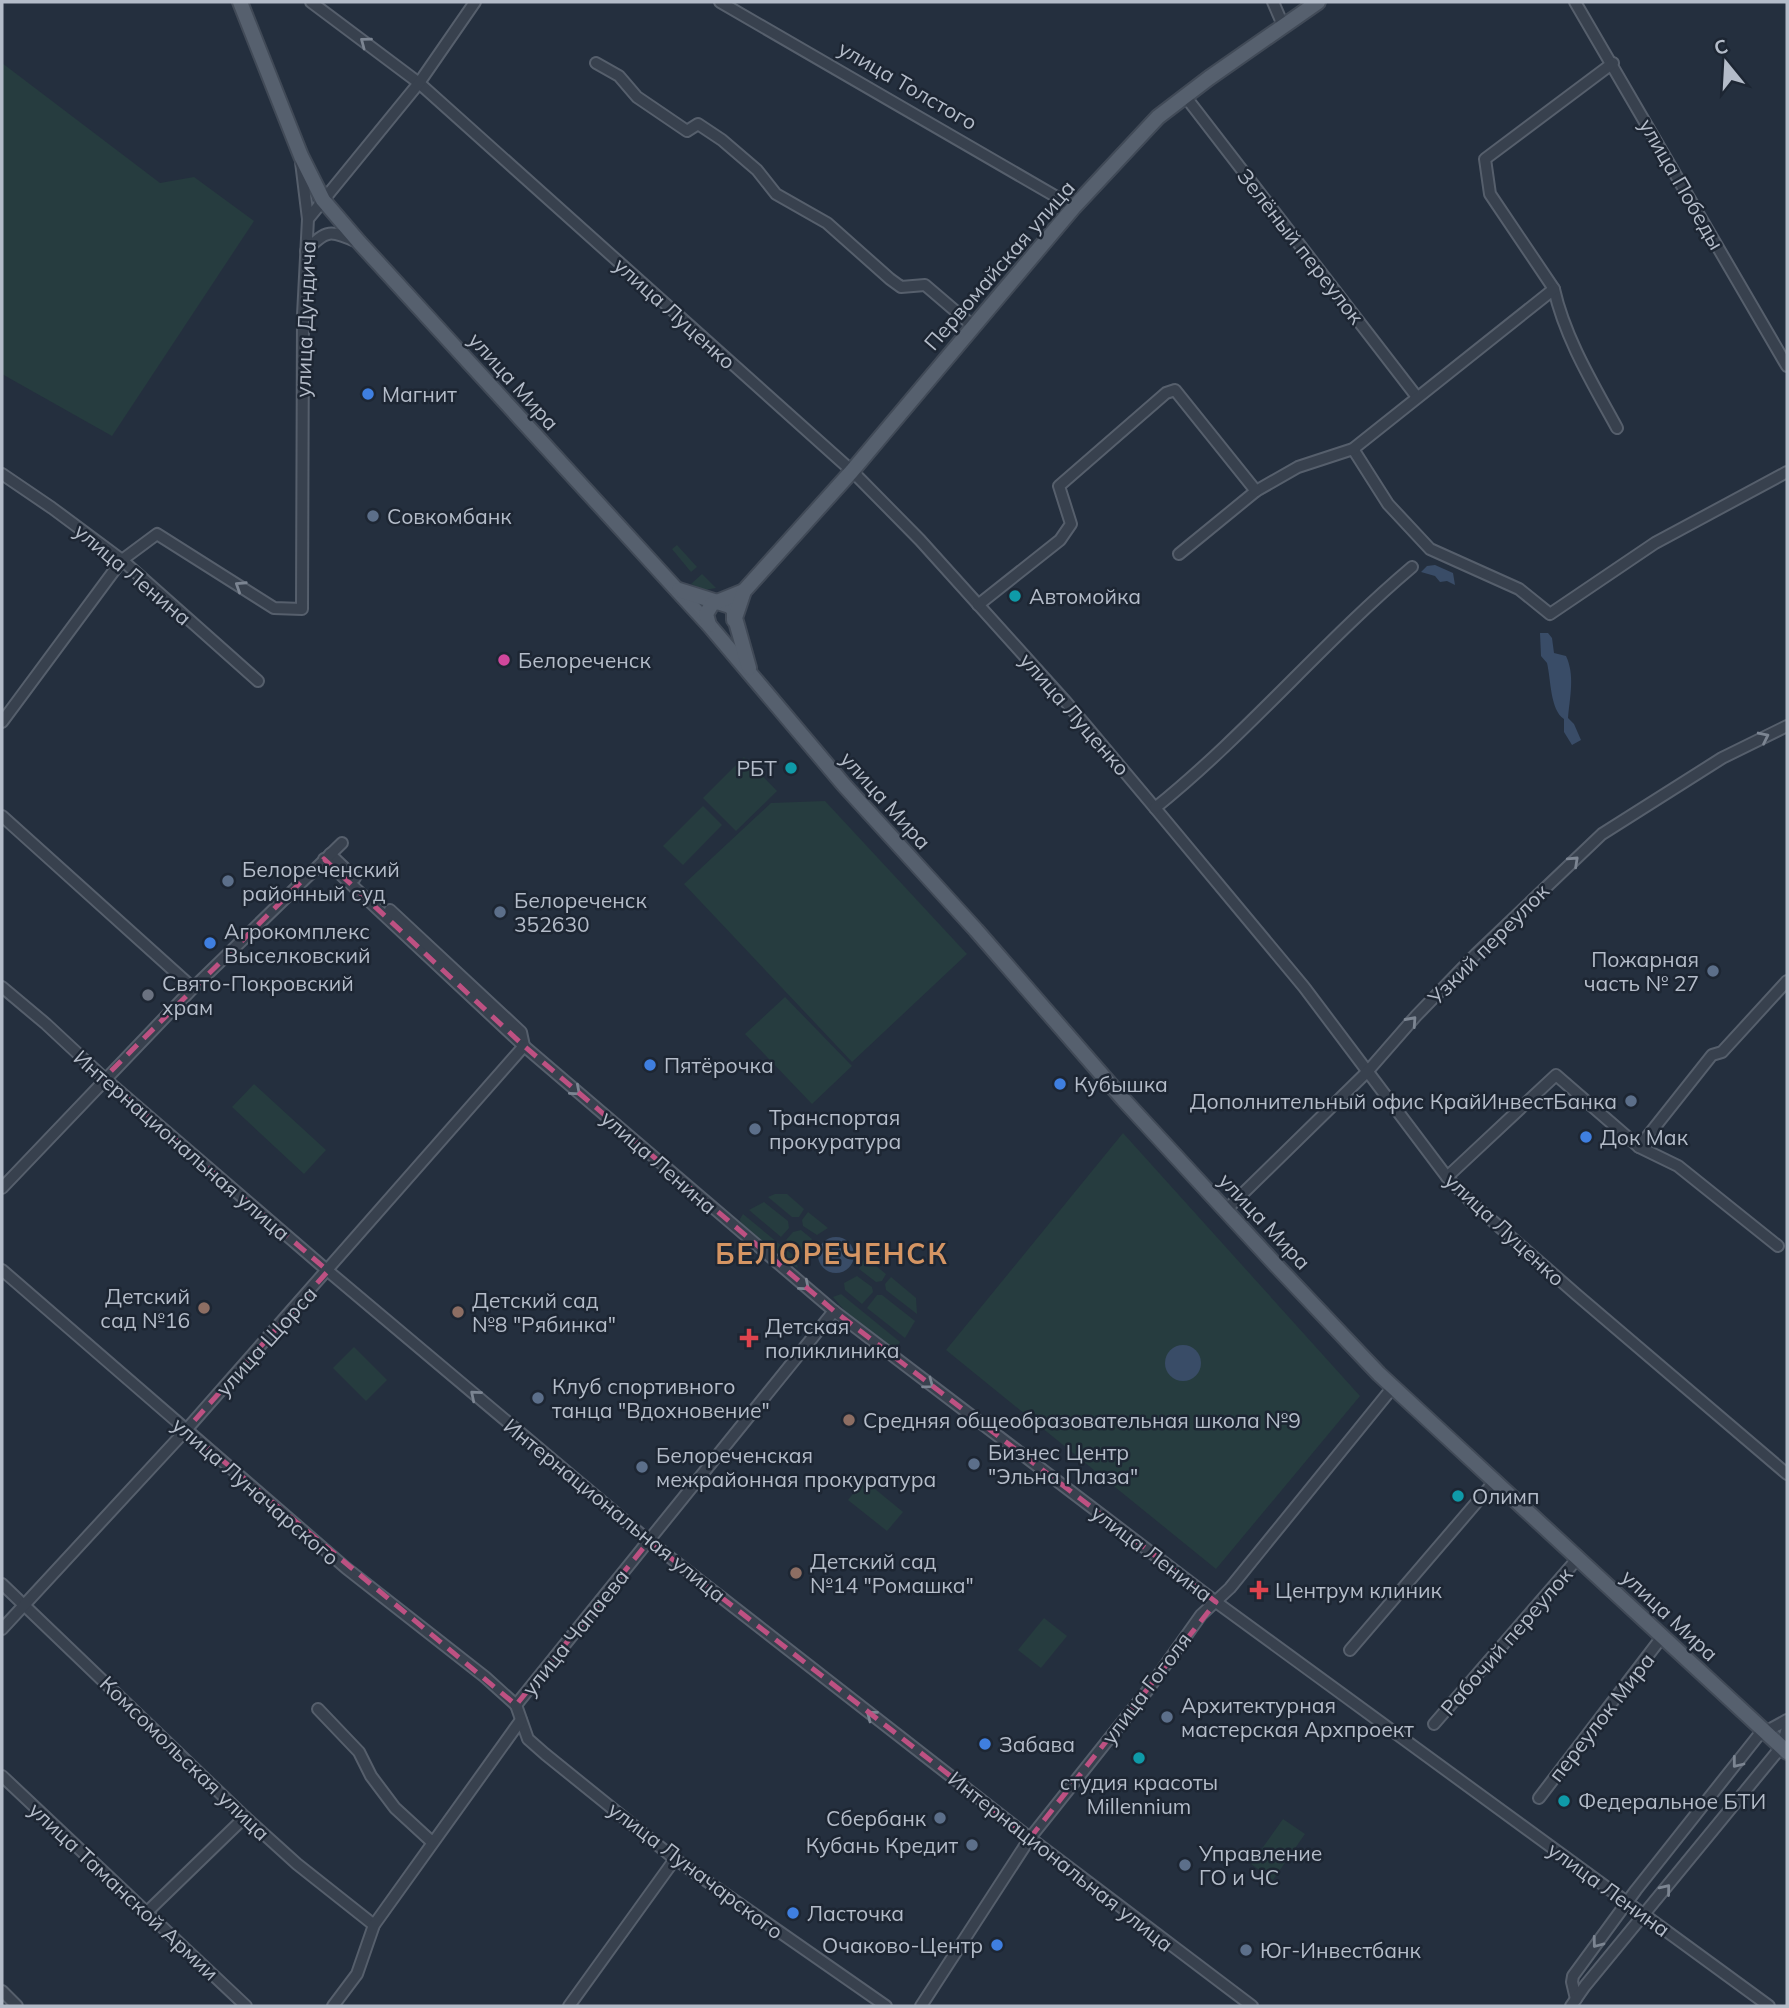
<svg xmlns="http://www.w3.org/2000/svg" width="1789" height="2008" viewBox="0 0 1789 2008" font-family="Mulish,sans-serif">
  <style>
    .green { fill: #263c3f }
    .water { fill: #394c67 }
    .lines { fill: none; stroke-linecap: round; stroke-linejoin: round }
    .minor-casing { stroke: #565f6c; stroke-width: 14 }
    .major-casing { stroke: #414a57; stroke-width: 18 }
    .minor { stroke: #38414e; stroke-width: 10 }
    .major { stroke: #56606e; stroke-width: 14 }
    .oneway { stroke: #7c8592 }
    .marked { fill: none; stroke: #bd5182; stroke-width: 5; stroke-dasharray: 14 9; stroke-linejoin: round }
    .shop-dot { fill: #3f7fe0; stroke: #1d2633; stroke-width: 2.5 }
    .service-dot { fill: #5c6f8a; stroke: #1d2633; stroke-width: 2.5 }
    .culture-dot { fill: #0f9aa8; stroke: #1d2633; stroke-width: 2.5 }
    .hotel-dot { fill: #d1479c; stroke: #1d2633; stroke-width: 2.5 }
    .worship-dot { fill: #6b7280; stroke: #1d2633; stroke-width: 2.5 }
    .education-dot { fill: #8d6e63; stroke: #1d2633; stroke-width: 2.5 }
    .health-dot { fill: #e0444e; stroke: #1d2633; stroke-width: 2.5 }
    .labels { text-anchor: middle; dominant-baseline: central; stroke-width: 5; stroke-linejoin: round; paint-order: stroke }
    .street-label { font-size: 21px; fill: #b4bcc9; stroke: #1d2633 }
    .poi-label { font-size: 21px; fill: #b4bcc9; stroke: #1d2633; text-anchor: start }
    .district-label { font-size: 28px; font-weight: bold; letter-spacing: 2px; fill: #d59563; stroke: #1d2633 }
  </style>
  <rect width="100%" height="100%" fill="#242f3e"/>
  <g class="green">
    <polygon points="2,63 160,183 194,177 254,221 112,436 2,374"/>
    <polygon points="677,545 697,567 691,572 672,549"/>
    <polygon points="702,574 716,588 704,590 691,584"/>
    <polygon points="744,757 777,791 736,831 703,798"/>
    <polygon points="825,801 967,954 852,1062 684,884 771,803"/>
    <polygon points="703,806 722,825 683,865 663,846"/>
    <polygon points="785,997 852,1066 812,1104 745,1034"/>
    <polygon points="254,1084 326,1150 304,1174 232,1107"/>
    <polygon points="1123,1133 1360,1396 1216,1569 946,1350"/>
    <polygon points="775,1194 787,1194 804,1209 799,1217 792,1217 768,1197"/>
    <polygon points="764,1202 788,1221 789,1228 781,1237 749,1210"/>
    <polygon points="808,1212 828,1228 817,1235 803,1226 802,1220"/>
    <polygon points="743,1214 794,1256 798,1268 781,1260 741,1225 740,1219"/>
    <polygon points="801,1230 812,1239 809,1245 809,1253 799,1252 786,1240 793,1232"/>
    <polygon points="865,1257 886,1274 882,1281 876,1282 859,1269"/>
    <polygon points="857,1276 872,1287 873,1292 862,1304 845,1290 844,1283"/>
    <polygon points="891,1277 916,1298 917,1314 886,1290 885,1284"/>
    <polygon points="841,1294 900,1342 898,1346 891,1347 850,1317 833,1297"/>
    <polygon points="877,1295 882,1295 915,1321 905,1338 867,1308"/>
    <polygon points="354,1347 387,1380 366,1401 333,1368"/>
    <polygon points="864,1480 903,1512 887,1531 848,1500"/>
    <polygon points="1044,1618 1067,1636 1041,1668 1018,1650"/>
    <polygon points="1283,1819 1305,1834 1273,1880 1251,1864"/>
  </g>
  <g class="water">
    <polygon points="1435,565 1453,573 1455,585 1447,581 1440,582 1435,576 1421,572 1427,566"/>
    <path d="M1540,633H1548L1552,638L1554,653L1566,656C1575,675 1570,696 1568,718L1574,724L1581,740L1572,745L1564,732V719C1550,710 1551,679 1547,663L1541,656Z"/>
    <circle cx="836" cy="1255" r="18"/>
    <circle cx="1183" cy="1363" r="18"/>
  </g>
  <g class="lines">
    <defs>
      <g id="minor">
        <polyline points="311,2 419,83 852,471 920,540 1066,702 1155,808 1304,987 1447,1177 1471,1202 1577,1295 1787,1474"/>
        <polyline points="720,2 1074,207"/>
        <polyline points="1273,2 1283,25"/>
        <polyline points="1575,2 1787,366"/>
        <polyline points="596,63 619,76 637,97 687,131 698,124 722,140 757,170 776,194 827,223 890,279 901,287 925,285 973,326"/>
        <path d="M1613,63L1485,159L1490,194L1554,289C1565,338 1593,384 1617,428"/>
        <polyline points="1185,96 1417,397"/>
        <polyline points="301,162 308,219"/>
        <path d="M306,251C326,229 331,230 357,242"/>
        <polyline points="1353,449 1388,504 1430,549 1519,589 1550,614 1655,543 1787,472"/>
        <polyline points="2,474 52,508 122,560 258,681"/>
        <polyline points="1179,554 1256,491 1298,467 1353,449 1554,289"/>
        <polyline points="978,605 1060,540 1071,524 1059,486 1166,393 1175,390 1256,491"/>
        <polyline points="2,722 122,560 157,534 274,608 302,609 303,315 308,219 419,83 475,2"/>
        <path d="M1155,808C1247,734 1322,643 1412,567"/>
        <polyline points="2,816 193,988"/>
        <polyline points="330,854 355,878"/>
        <polyline points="324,859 524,1046 834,1311 1216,1602 1769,2006"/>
        <polyline points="390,910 521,1032 524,1046"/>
        <polyline points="2,987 46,1024 104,1078 328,1271 649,1541 1030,1838 1252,2006"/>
        <polyline points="1639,1147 1678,1166 1778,1246"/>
        <polyline points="1447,1177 1556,1075 1639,1147 1712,1055 1722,1052 1787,981"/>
        <polyline points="2,1188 193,988 342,843"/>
        <polyline points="1226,1210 1367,1072 1416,1016 1476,954 1602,834 1722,758 1787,726"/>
        <polyline points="2,1270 346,1568 485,1677 516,1705"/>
        <polyline points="2,1584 245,1817 297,1864 374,1925"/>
        <polyline points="2,1629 186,1430 524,1046"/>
        <polyline points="1350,1650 1494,1482"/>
        <polyline points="516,1705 834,1311"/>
        <polyline points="516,1705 528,1739 545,1754 675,1859 886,2006"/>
        <polyline points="318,1709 359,1752 371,1776 395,1808 432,1842"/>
        <polyline points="1434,1724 1578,1558"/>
        <polyline points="2,1776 246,2006"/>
        <polyline points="1539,1798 1662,1637"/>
        <polyline points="146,1913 245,1817"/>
        <polyline points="2,1991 17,2006"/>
        <polyline points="1576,1999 1572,1982 1573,1976 1636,1890 1758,1736 1787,1720"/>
        <polyline points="333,2006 357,1974 374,1925 521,1720"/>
        <polyline points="569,2006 675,1859"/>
        <polyline points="921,2006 1030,1838 1147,1691 1201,1615 1230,1588 1393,1387"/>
        <polyline points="1571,2006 1585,1986 1782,1746 1787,1728"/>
      </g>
      <g id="major">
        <polyline points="240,2 301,156 323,200 359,242 709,625 844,785 976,930 1123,1099 1274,1263 1379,1374 1787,1752"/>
        <polyline points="679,590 730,606 734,611 734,620"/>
        <polyline points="709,625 706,614 712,604 744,591"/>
        <polyline points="749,668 735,618 744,591 852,471 1074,207 1158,117 1209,78 1318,2"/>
      </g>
    </defs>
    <use href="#minor" class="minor-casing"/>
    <use href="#major" class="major-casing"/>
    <use href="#minor" class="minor"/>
    <use href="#major" class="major"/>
  </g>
  <defs><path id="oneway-chevron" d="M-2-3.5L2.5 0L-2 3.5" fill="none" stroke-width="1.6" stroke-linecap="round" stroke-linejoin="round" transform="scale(1.75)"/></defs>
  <g class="oneway">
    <use href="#oneway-chevron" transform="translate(365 42) rotate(-143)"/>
    <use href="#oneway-chevron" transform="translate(240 586) rotate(-147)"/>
    <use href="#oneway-chevron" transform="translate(1764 737) rotate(-26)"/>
    <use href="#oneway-chevron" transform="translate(1574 861) rotate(-43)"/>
    <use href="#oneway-chevron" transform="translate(1412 1021) rotate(-48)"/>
    <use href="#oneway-chevron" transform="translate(576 1091) rotate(41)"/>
    <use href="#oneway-chevron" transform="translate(805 1286) rotate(40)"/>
    <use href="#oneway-chevron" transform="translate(929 1384) rotate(37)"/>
    <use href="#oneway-chevron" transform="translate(475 1395) rotate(-140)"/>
    <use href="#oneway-chevron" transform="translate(871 1715) rotate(-142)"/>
    <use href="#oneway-chevron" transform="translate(1737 1763) rotate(128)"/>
    <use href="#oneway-chevron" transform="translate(1666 1889) rotate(-51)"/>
    <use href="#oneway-chevron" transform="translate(1597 1943) rotate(127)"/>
  </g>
  <path class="marked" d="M324,859L524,1046L834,1311L1216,1602L1030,1838L649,1541L516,1705L186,1430L328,1271L104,1078Z"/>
  <g class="shop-dot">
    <circle cx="368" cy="394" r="7"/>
    <circle cx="210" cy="943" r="7"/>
    <circle cx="650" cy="1065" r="7"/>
    <circle cx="1060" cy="1084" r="7"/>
    <circle cx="1586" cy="1137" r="7"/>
    <circle cx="985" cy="1744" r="7"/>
    <circle cx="793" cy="1913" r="7"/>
    <circle cx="997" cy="1945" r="7"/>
  </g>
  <g class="service-dot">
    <circle cx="373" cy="516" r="7"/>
    <circle cx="228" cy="881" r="7"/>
    <circle cx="500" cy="912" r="7"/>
    <circle cx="1713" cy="971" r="7"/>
    <circle cx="1631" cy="1101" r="7"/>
    <circle cx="755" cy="1129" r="7"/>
    <circle cx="538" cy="1398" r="7"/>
    <circle cx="974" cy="1464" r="7"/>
    <circle cx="642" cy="1467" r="7"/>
    <circle cx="1167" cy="1717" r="7"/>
    <circle cx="940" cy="1818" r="7"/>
    <circle cx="972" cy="1845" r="7"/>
    <circle cx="1185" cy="1865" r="7"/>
    <circle cx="1246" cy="1950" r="7"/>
  </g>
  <g class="culture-dot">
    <circle cx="1015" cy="596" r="7"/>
    <circle cx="791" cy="768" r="7"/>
    <circle cx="1458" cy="1496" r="7"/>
    <circle cx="1139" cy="1758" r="7"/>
    <circle cx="1564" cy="1801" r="7"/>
  </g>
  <circle class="hotel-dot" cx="504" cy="660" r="7"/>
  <circle class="worship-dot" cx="148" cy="995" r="7"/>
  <g class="education-dot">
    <circle cx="204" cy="1308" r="7"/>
    <circle cx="458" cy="1312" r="7"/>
    <circle cx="849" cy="1420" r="7"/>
    <circle cx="796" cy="1573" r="7"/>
  </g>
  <g class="health-dot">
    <path d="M745.5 1327.5h7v7h7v7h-7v7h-7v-7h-7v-7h7z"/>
    <path d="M1255.5 1579.5h7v7h7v7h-7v7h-7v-7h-7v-7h7z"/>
  </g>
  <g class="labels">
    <g class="street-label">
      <text transform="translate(908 85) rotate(30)">улица Толстого</text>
      <text transform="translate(1682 184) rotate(60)">улица Победы</text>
      <text transform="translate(1301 246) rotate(52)">Зелёный переулок</text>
      <text transform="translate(999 265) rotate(-49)">Первомайская улица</text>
      <text transform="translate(675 313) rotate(42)">улица Луценко</text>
      <text transform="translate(305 319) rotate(-88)">улица Дундича</text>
      <text transform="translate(514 381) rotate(48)">улица Мира</text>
      <text transform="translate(133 574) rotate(40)">улица Ленина</text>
      <text transform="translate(1075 714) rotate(49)">улица Луценко</text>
      <text transform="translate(886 800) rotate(48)">улица Мира</text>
      <text transform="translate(1488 944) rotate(-45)">Узкий переулок</text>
      <text transform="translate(182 1145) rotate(41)">Интернациональная улица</text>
      <text transform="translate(659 1162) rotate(41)">улица Ленина</text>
      <text transform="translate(1265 1221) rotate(47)">улица Мира</text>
      <text transform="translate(1505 1229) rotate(43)">улица Луценко</text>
      <text transform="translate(266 1341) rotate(-48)">улица Щорса</text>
      <text transform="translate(256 1491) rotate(41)">улица Луначарского</text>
      <text transform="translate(615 1510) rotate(39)">Интернациональная улица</text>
      <text transform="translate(1152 1553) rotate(37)">улица Ленина</text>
      <text transform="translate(1670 1615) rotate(43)">улица Мира</text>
      <text transform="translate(575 1632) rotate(-51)">улица Чапаева</text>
      <text transform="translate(1506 1641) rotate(-49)">Рабочий переулок</text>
      <text transform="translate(1146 1688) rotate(-53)">улица Гоголя</text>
      <text transform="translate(1601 1717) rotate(-52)">переулок Мира</text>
      <text transform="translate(185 1758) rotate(44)">Комсомольская улица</text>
      <text transform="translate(1061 1861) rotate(38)">Интернациональная улица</text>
      <text transform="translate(696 1870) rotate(37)">улица Луначарского</text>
      <text transform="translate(1609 1889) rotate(36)">улица Ленина</text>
      <text transform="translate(124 1891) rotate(43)">улица Таманской Армии</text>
    </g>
    <g class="poi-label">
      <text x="382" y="394">Магнит</text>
      <text x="387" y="516">Совкомбанк</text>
      <text x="1029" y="596">Автомойка</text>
      <text x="518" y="660">Белореченск</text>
      <text x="777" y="768" text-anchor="end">РБТ</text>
      <text x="242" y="869">Белореченский<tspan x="242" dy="24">районный суд</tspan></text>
      <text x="514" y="900">Белореченск<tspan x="514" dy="24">352630</tspan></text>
      <text x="224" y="931">Агрокомплекс<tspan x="224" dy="24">Выселковский</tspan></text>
      <text x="1699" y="959" text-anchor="end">Пожарная<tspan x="1699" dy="24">часть № 27</tspan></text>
      <text x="162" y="983">Свято-Покровский<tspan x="162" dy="24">храм</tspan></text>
      <text x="664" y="1065">Пятёрочка</text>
      <text x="1074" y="1084">Кубышка</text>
      <text x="1617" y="1101" text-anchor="end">Дополнительный офис КрайИнвестБанка</text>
      <text x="769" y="1117">Транспортая<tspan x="769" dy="24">прокуратура</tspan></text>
      <text x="1600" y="1137">Док Мак</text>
      <text x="190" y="1296" text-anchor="end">Детский<tspan x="190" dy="24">сад №16</tspan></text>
      <text x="472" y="1300">Детский сад<tspan x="472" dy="24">№8 "Рябинка"</tspan></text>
      <text x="765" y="1326">Детская<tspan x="765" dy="24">поликлиника</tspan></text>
      <text x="552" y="1386">Клуб спортивного<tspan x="552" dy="24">танца "Вдохновение"</tspan></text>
      <text x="863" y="1420">Средняя общеобразовательная школа №9</text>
      <text x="988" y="1452">Бизнес Центр<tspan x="988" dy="24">"Эльна Плаза"</tspan></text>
      <text x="656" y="1455">Белореченская<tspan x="656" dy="24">межрайонная прокуратура</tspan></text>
      <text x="1472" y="1496">Олимп</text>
      <text x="810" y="1561">Детский сад<tspan x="810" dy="24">№14 "Ромашка"</tspan></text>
      <text x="1275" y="1590">Центрум клиник</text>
      <text x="1181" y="1705">Архитектурная<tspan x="1181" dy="24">мастерская Архпроект</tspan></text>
      <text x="999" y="1744">Забава</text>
      <text x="1139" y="1782" text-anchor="middle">студия красоты<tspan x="1139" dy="24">Millennium</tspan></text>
      <text x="1578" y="1801">Федеральное БТИ</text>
      <text x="926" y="1818" text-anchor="end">Сбербанк</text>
      <text x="958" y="1845" text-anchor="end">Кубань Кредит</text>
      <text x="1199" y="1853">Управление<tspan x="1199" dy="24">ГО и ЧС</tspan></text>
      <text x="807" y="1913">Ласточка</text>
      <text x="983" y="1945" text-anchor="end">Очаково-Центр</text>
      <text x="1260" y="1950">Юг-Инвестбанк</text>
    </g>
    <g class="district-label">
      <text x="832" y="1253">БЕЛОРЕЧЕНСК</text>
    </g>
  </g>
  <rect width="1789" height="2008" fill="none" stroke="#b4bcc9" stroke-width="7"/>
  <g transform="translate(1726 63) rotate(342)" stroke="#1d2633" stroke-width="5" paint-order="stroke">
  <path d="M0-5L12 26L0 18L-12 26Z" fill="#b4bcc9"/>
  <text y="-10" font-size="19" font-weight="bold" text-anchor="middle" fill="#b4bcc9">С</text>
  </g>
</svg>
